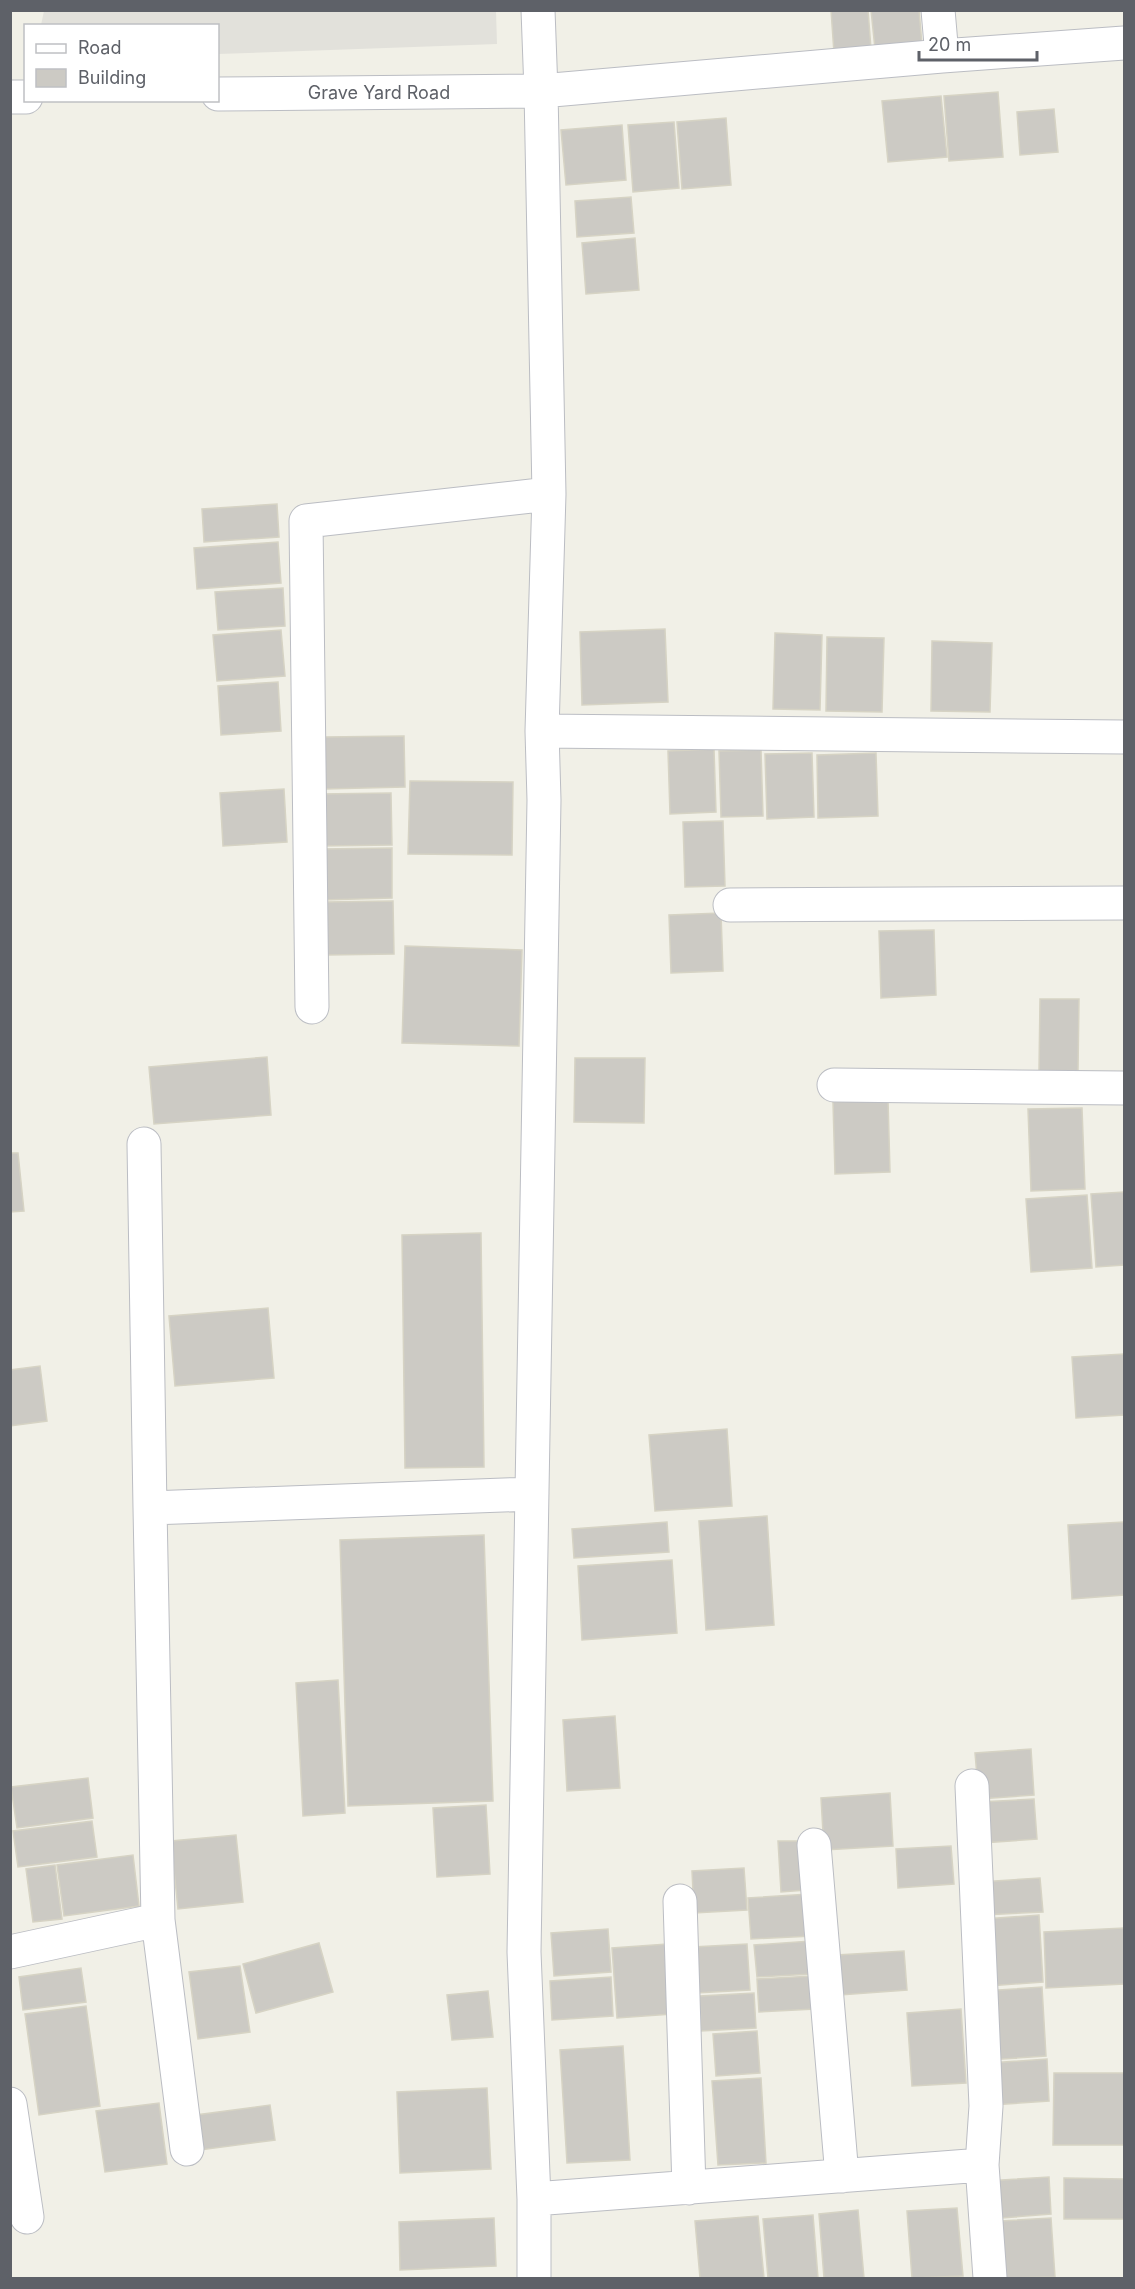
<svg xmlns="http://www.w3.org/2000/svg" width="1135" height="2289" viewBox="0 0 1135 2289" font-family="Inter,sans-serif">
<rect width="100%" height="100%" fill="#f1f0e7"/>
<path fill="#e2e1db" d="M44,11H496L497,44L218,54V26L41,25Z"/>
<path fill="#cccac4" stroke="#d6d3c4" stroke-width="1.5" d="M831,10H868L871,49L834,53Z
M871,10H919L922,45L875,49Z
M998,92L1003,157L949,161L944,96Z
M941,96L947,157L888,162L882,101Z
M1054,109L1058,152L1020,155L1017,112Z
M726,118L731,185L682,189L677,122Z
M674,122L679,188L633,192L628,125Z
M622,125L626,180L566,185L561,130Z
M631,197L634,233L577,237L575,201Z
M635,238L639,290L586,294L582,243Z
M277,504L279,537L204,542L202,509Z
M278,542L281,583L197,589L194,548Z
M283,588L285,626L218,630L215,592Z
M665,629L668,702L582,705L580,632Z
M281,630L285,676L217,681L213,635Z
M775,633L822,635L820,710L773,709Z
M827,637L884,638L882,712L826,711Z
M932,641L992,643L990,712L931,711Z
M278,682L281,731L221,735L218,686Z
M404,736L405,787L325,789V737Z
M714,749L716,812L670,814L668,751Z
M761,750L763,816L721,817L719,751Z
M812,753L814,817L767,819L765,754Z
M876,753L878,816L818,818L817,755Z
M410,781L513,782L512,855L408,854Z
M284,789L287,842L223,846L220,793Z
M391,793L392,845L321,846L320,794Z
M723,821L725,886L685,887L683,822Z
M392,848V898L322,900V849Z
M393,901L394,954L327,955L326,902Z
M721,913L723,971L671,973L669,915Z
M934,930L936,995L881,998L879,931Z
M405,946L522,950L519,1046L402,1043Z
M1040,999H1079L1078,1071H1039Z
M267,1057L271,1115L154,1124L149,1067Z
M575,1058H645L644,1123L574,1122Z
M888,1100L890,1172L835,1174L833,1102Z
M1082,1108L1085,1189L1031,1191L1028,1109Z
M10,1153H18L24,1211L10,1212Z
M1124,1192V1265L1096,1267L1091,1194Z
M1087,1195L1092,1268L1031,1272L1026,1199Z
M481,1233L484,1467L405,1468L402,1235Z
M268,1308L274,1378L175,1386L169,1316Z
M1124,1354V1415L1076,1418L1072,1357Z
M40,1366L47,1421L10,1426V1370Z
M727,1429L732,1506L655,1511L649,1435Z
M767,1516L774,1625L706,1630L699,1521Z
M667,1522L669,1552L574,1558L572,1529Z
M1124,1522V1595L1072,1599L1068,1525Z
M484,1535L493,1801L348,1806L340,1540Z
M672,1560L677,1633L582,1640L578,1566Z
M338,1680L345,1813L303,1816L296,1683Z
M615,1716L620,1788L567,1791L563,1720Z
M1031,1749L1034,1795L979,1799L975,1753Z
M88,1778L93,1818L17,1828L11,1787Z
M890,1793L893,1846L824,1850L821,1798Z
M1034,1799L1037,1839L983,1843L980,1802Z
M486,1805L490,1874L437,1877L433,1808Z
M92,1821L97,1857L18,1867L13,1831Z
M236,1835L243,1902L178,1909L171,1841Z
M778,1841H803L806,1890L781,1892Z
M951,1846L954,1884L898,1888L896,1849Z
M133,1855L139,1906L64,1916L57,1865Z
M55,1865L62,1919L33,1922L26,1869Z
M744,1868L747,1910L694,1913L692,1871Z
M1040,1878L1043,1912L983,1915L980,1882Z
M809,1894L812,1936L751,1939L748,1898Z
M1039,1915L1043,1982L989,1986L984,1919Z
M1124,1928V1984L1046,1988L1044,1932Z
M608,1929L611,1972L554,1976L551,1933Z
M811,1941L812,1974L757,1977L754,1945Z
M319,1943L333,1992L256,2013L243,1964Z
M667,1944L672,2014L617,2018L612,1948Z
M747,1944L750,1990L696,1993L693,1947Z
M904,1951L907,1990L840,1995L837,1955Z
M240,1966L250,2032L198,2039L189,1972Z
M81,1968L86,2002L23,2010L19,1977Z
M813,1976L815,2009L759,2012L757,1979Z
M611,1977L613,2016L552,2020L550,1981Z
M1042,1987L1046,2056L987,2060L983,1991Z
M488,1991L493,2037L452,2040L447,1995Z
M754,1993L756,2028L701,2031L700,1996Z
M86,2006L100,2106L39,2115L25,2014Z
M961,2009L966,2083L912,2086L907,2013Z
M757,2031L760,2073L716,2076L713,2034Z
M623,2046L630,2160L567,2163L560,2050Z
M1047,2059L1049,2101L992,2105L989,2063Z
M1054,2073H1124V2145H1053Z
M761,2078L766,2163L718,2165L712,2081Z
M487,2088L491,2169L400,2173L397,2092Z
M159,2103L167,2164L105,2172L96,2111Z
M270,2105L275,2140L200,2150L196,2115Z
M1049,2177L1051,2214L989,2219L986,2181Z
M1064,2178L1124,2179V2219H1064Z
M957,2208L963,2276L912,2278L907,2211Z
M858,2210L864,2278H824L819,2214Z
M813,2215L818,2278H768L763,2219Z
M758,2216L764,2278H700L695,2221Z
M494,2218L496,2266L400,2270L399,2222Z
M1051,2218L1055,2277L1005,2278L1001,2221Z"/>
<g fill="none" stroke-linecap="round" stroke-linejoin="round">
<defs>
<path id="minor" d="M938,10L942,56
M218,94L541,91L942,56L1124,43
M10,97H26
M542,731L1124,737
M730,905L1124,903
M312,1007L306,521L549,494
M834,1085L1124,1088
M144,1144L150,1508
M972,1786L986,2106L982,2165L990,2278
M814,1845L842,2176
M680,1901L689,2188
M10,1952L158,1920
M10,2104L27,2217
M187,2149L158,1920L150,1508L532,1494
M534,2199L982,2165
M534,2278V2199L524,1952L544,800L542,731L549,494L541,91L538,10"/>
</defs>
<use href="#minor" stroke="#bbbdc3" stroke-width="35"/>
<use href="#minor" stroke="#fff" stroke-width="33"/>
</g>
<g text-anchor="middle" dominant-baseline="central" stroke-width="4.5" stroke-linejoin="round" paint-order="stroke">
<g font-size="18" fill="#5e6168" stroke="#fff">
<text x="379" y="92">Grave Yard Road</text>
</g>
</g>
<rect width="1135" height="2289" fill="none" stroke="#5e6168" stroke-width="24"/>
<rect x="24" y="24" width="195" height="78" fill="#ffffff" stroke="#bfc0c3" stroke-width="1.5"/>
<rect x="36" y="44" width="30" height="9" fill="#ffffff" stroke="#bfc0c3" stroke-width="1.5"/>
<text x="78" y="54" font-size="18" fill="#5e6168">Road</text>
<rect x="36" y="69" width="30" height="18" fill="#cccac4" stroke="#bfc0c3" stroke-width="1.5"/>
<text x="78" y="84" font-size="18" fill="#5e6168">Building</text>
<path d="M919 51v9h118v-9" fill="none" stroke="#5e6168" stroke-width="3"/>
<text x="928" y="51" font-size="18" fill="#5e6168" stroke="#ffffff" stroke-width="4.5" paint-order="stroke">20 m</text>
</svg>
